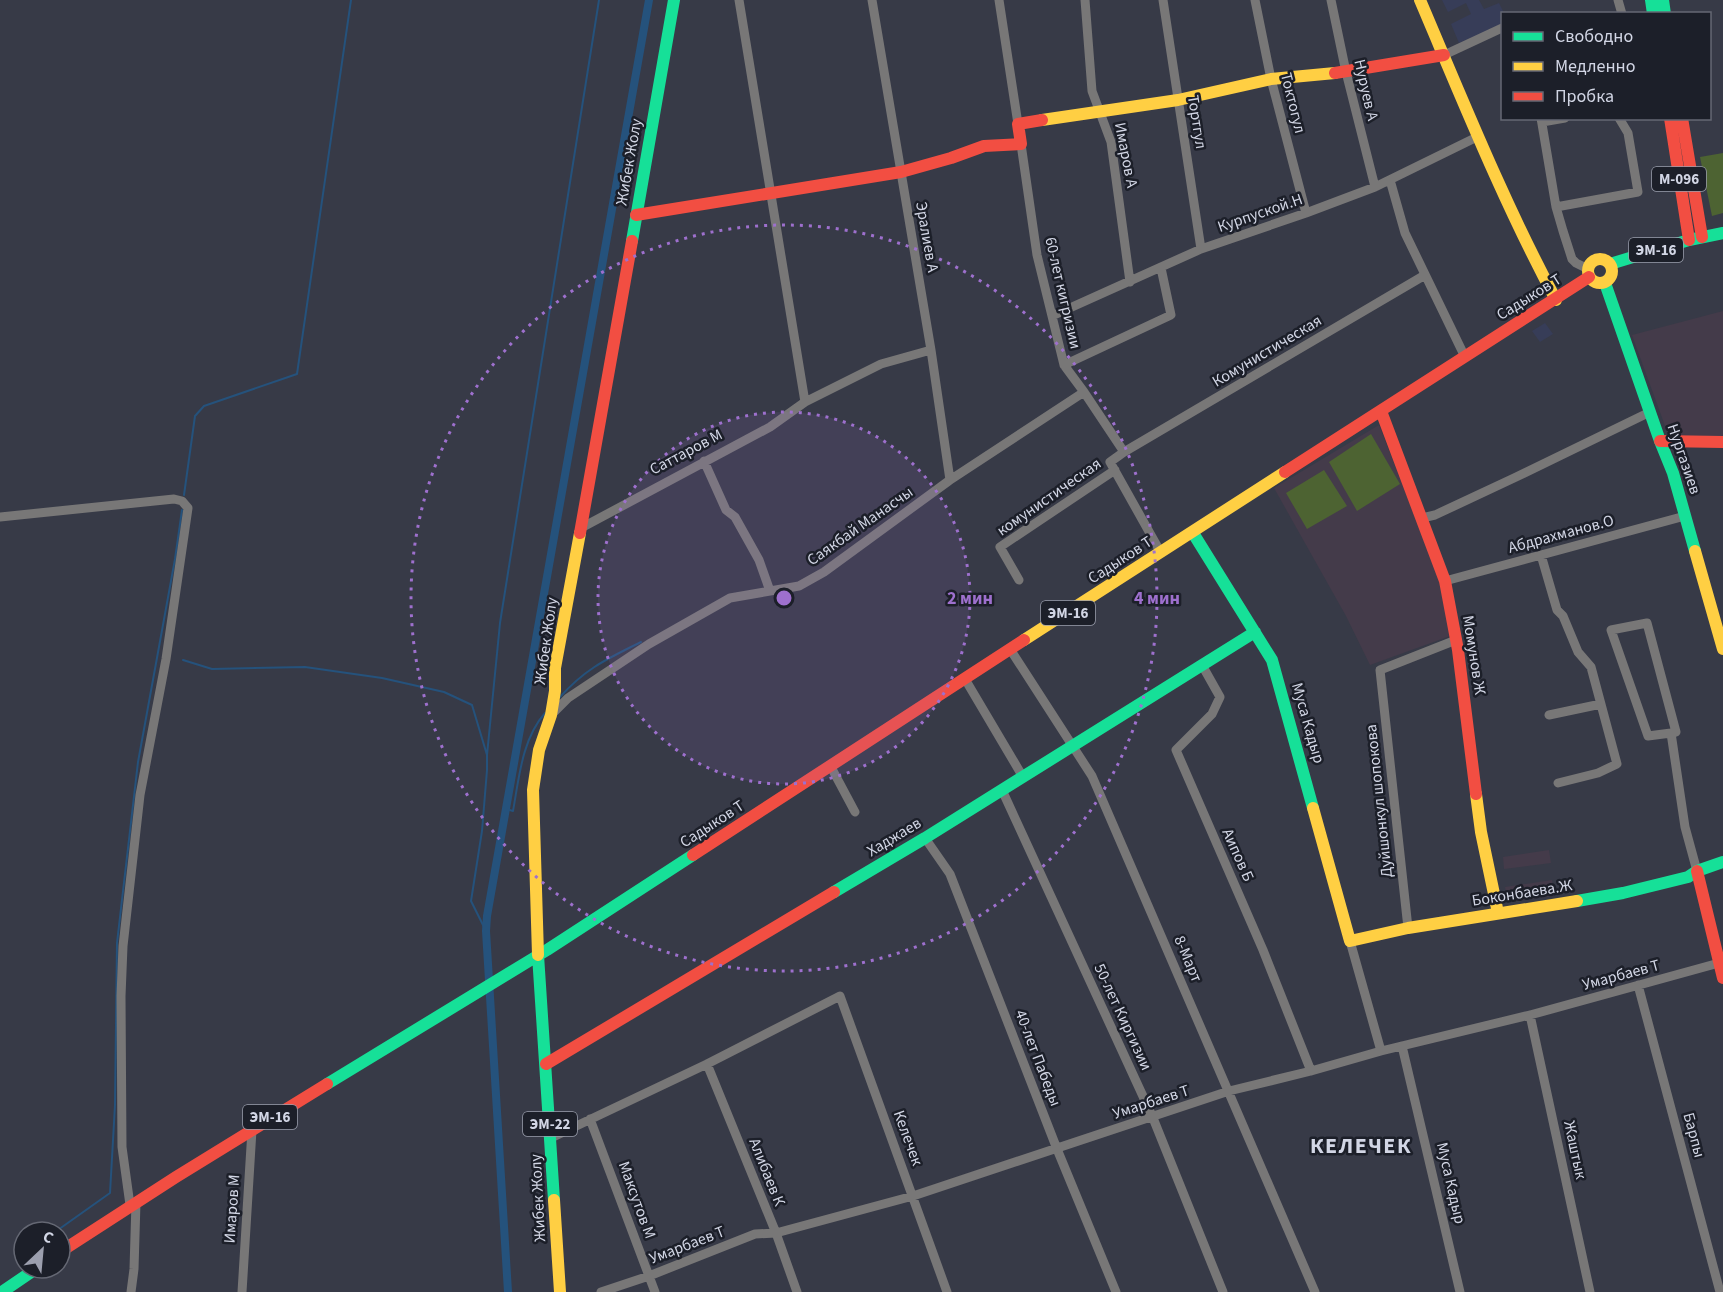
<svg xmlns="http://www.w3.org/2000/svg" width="1723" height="1292" viewBox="0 0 1723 1292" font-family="'Source Sans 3',sans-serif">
<rect width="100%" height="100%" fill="#373a47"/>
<path fill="#373d58" d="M1442,0H1479L1484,9L1499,3L1504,13L1502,14V25L1459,43L1451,24L1471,14L1466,3L1448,12Z
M1545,323L1553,334L1540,342L1532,331Z"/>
<path fill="#443b4a" d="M1723,311V440L1668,434L1632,335Z
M1379,425L1440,580L1450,636L1370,665L1346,616L1274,488Z
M1549,850L1551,863L1504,869L1503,857Z
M1552,880L1554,896L1508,902L1505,887Z"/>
<path fill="#4d6332" d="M1723,153V213L1712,216L1700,157Z
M1371,434L1400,484L1357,511L1329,462Z
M1324,470L1347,506L1307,529L1286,493Z"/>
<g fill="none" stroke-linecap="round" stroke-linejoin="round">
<path stroke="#25527c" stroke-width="2" d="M184,495L195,416L204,406L297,374L351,0
M183,660L212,669L305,667L382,678L444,692L472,705L487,755V770L482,831L471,901L486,931
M560,697C586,668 607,659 641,642
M487,755L500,623L599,0
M506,809L513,811C519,778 522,739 545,713
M55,1232L110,1193L115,1105L117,943L138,762L175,559L182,510"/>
<path stroke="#25527c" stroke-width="8" d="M508,1292L486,931L487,916L649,0"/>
<path stroke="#787777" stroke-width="9" d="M739,0L805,402
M872,0L931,350L950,480
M999,0L1018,124
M1085,0L1092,91L1111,142L1130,282
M1163,0L1201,249
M1255,0L1271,79L1306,213
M1331,0L1346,72L1375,187
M1618,0L1622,14
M1444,55L1502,28
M1541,118L1556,207L1563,231L1572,259L1576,263L1588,269
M1542,122L1565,118
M1021,144L1037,255L1064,365L1084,392L1124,452L1110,462L1161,553
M1390,180L1405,233L1465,357
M1556,207L1638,192L1628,133L1619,118
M1052,316L1201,249L1306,213L1375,187L1477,137
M1064,365L1171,315L1161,268
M1124,452L1425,275
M704,461L726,510L735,517L759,560L770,591
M0,517L174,499L182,501L188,508L166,659L140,795L123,946L121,996L122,1147L130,1205
M1422,518L1435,515L1514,478L1650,412
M581,528L770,427L805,402L881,364L931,350
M1541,555L1557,610L1563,616L1578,652L1591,667L1617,764L1598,773L1558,783
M1019,580L1000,547L1115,470
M1445,581L1685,516
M1010,649L1092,776L1315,1292
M1202,665L1220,697L1212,714L1176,750L1263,950L1311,1071
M965,679L1023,777
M551,715L568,698L649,644L730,598L799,586L824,572L950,480L1084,392
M1549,715L1601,704
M1671,733L1676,732L1647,623L1611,630L1648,736L1671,733L1685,827L1697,871
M831,767L855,812
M1002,790L1153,1118L1223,1292
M925,838L950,874L1057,1149L1116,1292
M1408,928L1380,670L1456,640
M1350,941L1381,1051
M1638,985L1720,1292
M1530,1015L1590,1292
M1402,1046L1460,1292
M707,1064L776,1233L797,1292
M590,1119L655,1292
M551,1138L707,1064L840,996L947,1292
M131,1292L134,1269L136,1202
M242,1292L252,1130
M601,1292L649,1276L755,1234L776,1233L913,1196L1229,1091L1311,1071L1381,1051L1530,1015L1719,963"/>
<path stroke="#16e098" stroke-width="12" d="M1651,0L1653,14
M1663,0L1665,14
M632,241L674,0
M1610,264L1689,240L1723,233
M1605,283L1660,441L1673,473L1695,551
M1193,533L1272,660L1313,808
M834,892L925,838L1255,632
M1577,901L1623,893L1688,877L1697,871L1723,862
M538,955L554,1200
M327,1084L547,950L693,855
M2,1292L37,1268"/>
<path stroke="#ffcf43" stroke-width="12" d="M1420,0C1463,101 1504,203 1556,300
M1042,120L1178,100L1271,79L1335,73
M1588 271a12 12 0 1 1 24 0a12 12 0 1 1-24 0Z
M1695,551L1723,649
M1024,640L1285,472
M1476,794L1481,832L1498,913
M1313,808L1350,941L1408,928L1577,901
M538,955L533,790L539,750L551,715L555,691V668L580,533
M554,1200L560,1292"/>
<path stroke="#f24e42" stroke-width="12" d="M1335,73L1444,55
M1670,118L1689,240
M1682,118L1702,237
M636,215L901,172L951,158L984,146L1021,144L1018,124L1042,120
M1381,411L1445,581L1458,650L1476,794
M1660,441L1723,442
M1285,472L1589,277
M580,533L632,241
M693,855L1024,640
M1697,871L1723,978
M546,1064L834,892
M60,1252L176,1177L327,1084"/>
</g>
<circle cx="784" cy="598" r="186" fill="#9e70ce" fill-opacity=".12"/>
<g fill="none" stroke="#9e70ce" stroke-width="3" stroke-dasharray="3 6">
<circle cx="784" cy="598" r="186"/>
<circle cx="784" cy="598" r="373"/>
</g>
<g text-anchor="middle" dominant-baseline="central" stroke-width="5" stroke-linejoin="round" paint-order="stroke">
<g fill="#1c1f29" stroke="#9b9fad" stroke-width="1.5">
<rect x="1652" y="167" width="54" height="24" rx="4.5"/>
<rect x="1629" y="238" width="54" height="24" rx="4.5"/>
<rect x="1041" y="601" width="54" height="24" rx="4.5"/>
<rect x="243" y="1105" width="54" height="24" rx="4.5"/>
<rect x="523" y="1112" width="54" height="24" rx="4.5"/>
</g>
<g font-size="15" font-weight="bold" fill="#d2d6e5">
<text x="1679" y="179">М-096</text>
<text x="1656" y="250">ЭМ-16</text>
<text x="1068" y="613">ЭМ-16</text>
<text x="270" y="1117">ЭМ-16</text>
<text x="550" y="1124">ЭМ-22</text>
</g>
<g font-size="16" fill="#d2d6e5" stroke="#1c1f29">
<text transform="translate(1366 90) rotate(77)">Нуруев А</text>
<text transform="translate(1293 103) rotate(76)">Токтогул</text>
<text transform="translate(1197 122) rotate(81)">Тортгул</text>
<text transform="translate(1126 155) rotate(79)">Имаров А</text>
<text transform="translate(629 162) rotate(-80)">Жибек Жолу</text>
<text transform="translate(1260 213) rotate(-19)">Курпуской.Н</text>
<text transform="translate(927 237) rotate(80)">Эралиев А</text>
<text transform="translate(1063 293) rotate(77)">60-лет кигризии</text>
<text transform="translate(1529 297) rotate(-32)">Садыков Т</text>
<text transform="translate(1267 351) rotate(-31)">Комунистическая</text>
<text transform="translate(686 452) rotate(-28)">Саттаров М</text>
<text transform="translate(1684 459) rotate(71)">Нургазиев</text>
<text transform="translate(1049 497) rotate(-35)">комунистическая</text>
<text transform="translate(860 526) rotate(-35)">Саякбай Манасчы</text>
<text transform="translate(1561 534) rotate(-15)">Абдрахманов.О</text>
<text transform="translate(1120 560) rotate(-33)">Садыков Т</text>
<text transform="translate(546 641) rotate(-82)">Жибек Жолу</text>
<text transform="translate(1474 655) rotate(81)">Момунов Ж</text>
<text transform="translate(1308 723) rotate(74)">Муса Кадыр</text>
<text transform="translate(1379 801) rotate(-96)">Дуйшонкул шопокова</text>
<text transform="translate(712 824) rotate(-33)">Садыков Т</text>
<text transform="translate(894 837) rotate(-31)">Хаджаев</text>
<text transform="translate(1238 855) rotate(66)">Аипов Б</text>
<text transform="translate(1522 893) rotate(-9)">Боконбаева.Ж</text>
<text transform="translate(1188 959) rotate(67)">8-Март</text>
<text transform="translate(1621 975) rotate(-15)">Умарбаев Т</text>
<text transform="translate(1123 1017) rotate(65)">50-лет Киргизии</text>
<text transform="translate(1038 1058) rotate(69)">40-лет Пабеды</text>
<text transform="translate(1151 1102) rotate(-18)">Умарбаев Т</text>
<text transform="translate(1694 1135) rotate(75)">Барпы</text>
<text transform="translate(908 1138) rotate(70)">Келечек</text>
<text transform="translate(1575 1150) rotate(78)">Жаштык</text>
<text transform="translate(767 1172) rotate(68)">Алибаев К</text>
<text transform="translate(1451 1183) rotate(77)">Муса Кадыр</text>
<text transform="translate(538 1198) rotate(-93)">Жибек Жолу</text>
<text transform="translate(637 1200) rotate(70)">Максутов М</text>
<text transform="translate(232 1209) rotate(-86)">Имаров М</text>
<text transform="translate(687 1245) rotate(-21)">Умарбаев Т</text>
</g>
<g font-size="22" font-weight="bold" letter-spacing="1.5" fill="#d2d6e5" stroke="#1c1f29">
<text x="1361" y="1146">КЕЛЕЧЕК</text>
</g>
</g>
<circle cx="784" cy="598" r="9" fill="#9e70ce" stroke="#1c1f29" stroke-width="3"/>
<g font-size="18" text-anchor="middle" font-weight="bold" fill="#9e70ce" stroke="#1c1f29" stroke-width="5" stroke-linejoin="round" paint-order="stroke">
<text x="970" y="604">2 мин</text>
<text x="1157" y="604">4 мин</text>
</g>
<rect x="1501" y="12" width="210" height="108" fill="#1c1f29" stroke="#656874" stroke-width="1.5"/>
<rect x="1513" y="32" width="30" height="9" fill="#16e098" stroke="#656874" stroke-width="1.5"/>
<text x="1555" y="42" font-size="18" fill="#d2d6e5">Свободно</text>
<rect x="1513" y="62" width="30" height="9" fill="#ffcf43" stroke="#656874" stroke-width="1.5"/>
<text x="1555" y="72" font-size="18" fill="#d2d6e5">Медленно</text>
<rect x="1513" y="92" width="30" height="9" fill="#f24e42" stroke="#656874" stroke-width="1.5"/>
<text x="1555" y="102" font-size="18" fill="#d2d6e5">Пробка</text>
<g transform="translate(42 1250) rotate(26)"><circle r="28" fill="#1c1f29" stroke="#656874" stroke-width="1.5"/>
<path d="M0-4.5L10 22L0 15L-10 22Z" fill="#9c9fae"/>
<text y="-9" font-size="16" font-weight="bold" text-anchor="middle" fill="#d2d6e5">С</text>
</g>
</svg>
